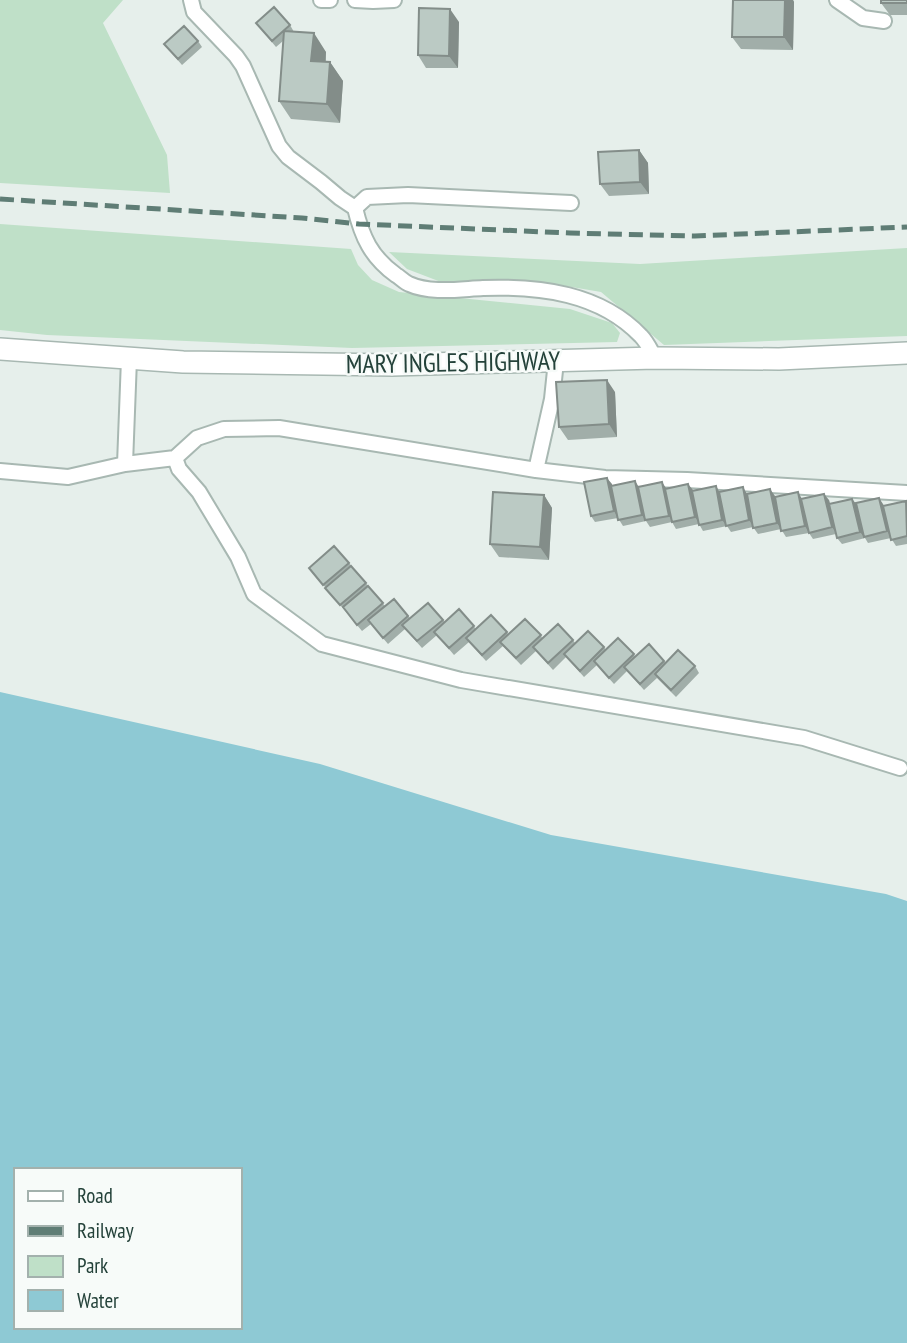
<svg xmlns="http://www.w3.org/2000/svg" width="907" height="1343" viewBox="0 0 907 1343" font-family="'PT Sans Narrow',sans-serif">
<rect width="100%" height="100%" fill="#e6efeb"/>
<path fill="#bfe0c8" d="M0,0H123L103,23L167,155L170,193L0,183Z
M0,224L351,249L358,265L372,280L399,292L570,309L612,323L620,333L617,342L352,348L47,335L0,330Z
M907,248V336L664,345L601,292L536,281L441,282L407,269L389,252L640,264Z"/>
<path fill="#8ec9d4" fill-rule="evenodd" d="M0,692L320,764L551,835L886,894L907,901V1343H0ZM16,1170H240V1327H16Z"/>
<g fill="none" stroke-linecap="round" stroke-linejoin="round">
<defs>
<path id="service" d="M191,0L194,12L236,56L243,66L279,146L288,157L321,182L340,198L355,208L367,197L408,195L571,203
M321,0H330
M355,0L373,1L394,0
M837,0L863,18L884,21
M355,208C362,237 371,257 396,275C400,277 404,282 409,284C431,294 460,289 483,288C540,286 600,293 641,336C647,342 651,351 655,358
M125,464L175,458
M536,470L552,399L556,361
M0,471L68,477L125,464L129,359
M900,768L804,738L461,680L322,644L254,594L238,557L199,492L179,469L175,458L197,438L224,429L279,428L536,470L605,478L687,480L907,493"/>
<path id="tertiary" d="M0,349L183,362L392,365L655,358L779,359L907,353"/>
</defs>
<use href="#service" stroke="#a8b8b2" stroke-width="18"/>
<use href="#tertiary" stroke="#a8b8b2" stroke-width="24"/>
<use href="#service" stroke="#fff" stroke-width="14"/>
<use href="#tertiary" stroke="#fff" stroke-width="21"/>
<path stroke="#5f7d75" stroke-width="5" stroke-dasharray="14 7" stroke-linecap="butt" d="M0,199L302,218L359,224L570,233L695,236L907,227"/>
</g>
<path fill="#a1aea9" d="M733,0H793L794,2L793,50L741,49L732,37Z
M907,0V15H890L881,3Z
M459,22L458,68H426L418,55Z
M256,23L290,25L294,32L326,52V62H330L343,81L340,123L291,119L279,101L283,41L276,47Z
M198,41L202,47L182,65L164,44Z
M639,150L648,163L649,194L609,196L600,184Z
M615,392L617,437L568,440L559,427Z
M607,478L612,486L635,481L639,487L693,491L716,486L719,492L775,496V497L829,500L830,504L852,499L856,504H883L884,506L907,502V544L896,546L891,538L868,543L865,538L842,544L837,538L836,534L813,539L809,533L786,537L781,529L758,534L753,527L731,532L727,526L703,531L699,524L676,529L672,522L650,527L646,521L623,526L618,518L595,522L591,516Z
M544,495L552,508L549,560L499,557L490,544Z
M349,563L385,606L394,599L410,618L428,603L445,622L459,609L476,629L507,632L508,634L541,635L542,638L573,640L575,643L604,647L606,650L618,638L635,656L664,661L666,663L695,666L699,673L676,697L657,678L644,690L627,671L614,684L597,665L584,677L566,657L553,670L536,651L521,665L503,646L486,661L469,642L454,655L437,635L422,648L405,629L388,644L371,624L362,631L309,568Z"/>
<path fill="#838d89" d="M785,0H793L794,2L793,50L784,37Z
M450,9L459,22L458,68L449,56Z
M314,33L326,52L324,79L311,61Z
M330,62L343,81L340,123L327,104Z
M639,150L648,163L649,194L640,182Z
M607,380L615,392L617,437L609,424Z
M607,478L612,484L618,518L614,511Z
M635,481L639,488L646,521L642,515Z
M662,482L666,488L673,522L669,516Z
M688,484L693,490L700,524L695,517Z
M716,486L720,493L727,526L722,520Z
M743,487L747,494L754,527L749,520Z
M770,489L775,496L781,529L777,523Z
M798,492L802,499L809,533L805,526Z
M824,494L829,500L837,534L832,527Z
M544,495L552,508L549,560L540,547Z
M879,498L883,504L891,537L887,531Z
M852,499L857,505L865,538L860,532Z"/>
<path fill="#bbcac4" stroke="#838d89" stroke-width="2" d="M733,0H785L784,37H732Z
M881,0H907V3H881Z
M274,7L290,25L272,41L256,23Z
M419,8L450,9L449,56L418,55Z
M184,26L198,41L178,59L164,44Z
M284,31L314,33L311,61L330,62L327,104L279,101Z
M639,150L640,182L600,184L598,152Z
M607,380L609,424L559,427L556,382Z
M607,478L614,511L591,516L584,482Z
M635,481L642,515L618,520L611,486Z
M662,482L669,516L645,520L638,487Z
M688,484L695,517L672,522L665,489Z
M716,486L722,520L699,525L692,491Z
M743,487L749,520L726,526L719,492Z
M770,489L777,523L753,528L747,494Z
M493,492L544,495L540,547L490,544Z
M798,492L805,526L781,531L775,497Z
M824,494L832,527L809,533L801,499Z
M879,498L887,531L864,537L856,503Z
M852,499L860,532L837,538L829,504Z
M906,501L907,536L891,540L883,506Z
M334,546L349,563L323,585L309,568Z
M351,566L366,583L340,605L325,588Z
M368,586L383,603L357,625L343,607Z
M394,599L408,616L383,638L368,620Z
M428,603L443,620L417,641L402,625Z
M459,609L474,626L449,648L434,632Z
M491,615L507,632L482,655L466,638Z
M525,619L541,635L516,658L500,642Z
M558,624L573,640L548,663L533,647Z
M588,631L604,647L580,671L564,654Z
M618,638L634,654L609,678L594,661Z
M649,644L664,661L640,684L624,667Z
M678,650L695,666L671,690L655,674Z"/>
<g text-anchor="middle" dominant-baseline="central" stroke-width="5" stroke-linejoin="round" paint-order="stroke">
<g font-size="26" fill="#24423a" stroke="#f7fbf9">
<text transform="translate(453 362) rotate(-1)">MARY INGLES HIGHWAY</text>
</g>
</g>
<rect x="14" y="1168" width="228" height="161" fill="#f7fbf9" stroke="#a3b1ad" stroke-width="2"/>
<rect x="28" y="1191" width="35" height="10" fill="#ffffff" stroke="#a3b1ad" stroke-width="2"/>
<text x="77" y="1203" font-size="21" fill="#24423a">Road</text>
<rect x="28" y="1226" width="35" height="10" fill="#5f7d75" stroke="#a3b1ad" stroke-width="2"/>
<text x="77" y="1238" font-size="21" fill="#24423a">Railway</text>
<rect x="28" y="1256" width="35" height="21" fill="#bfe0c8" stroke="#a3b1ad" stroke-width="2"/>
<text x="77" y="1273" font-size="21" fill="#24423a">Park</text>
<rect x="28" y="1290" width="35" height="21" fill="#8ec9d4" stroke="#a3b1ad" stroke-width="2"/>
<text x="77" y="1308" font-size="21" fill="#24423a">Water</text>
</svg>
